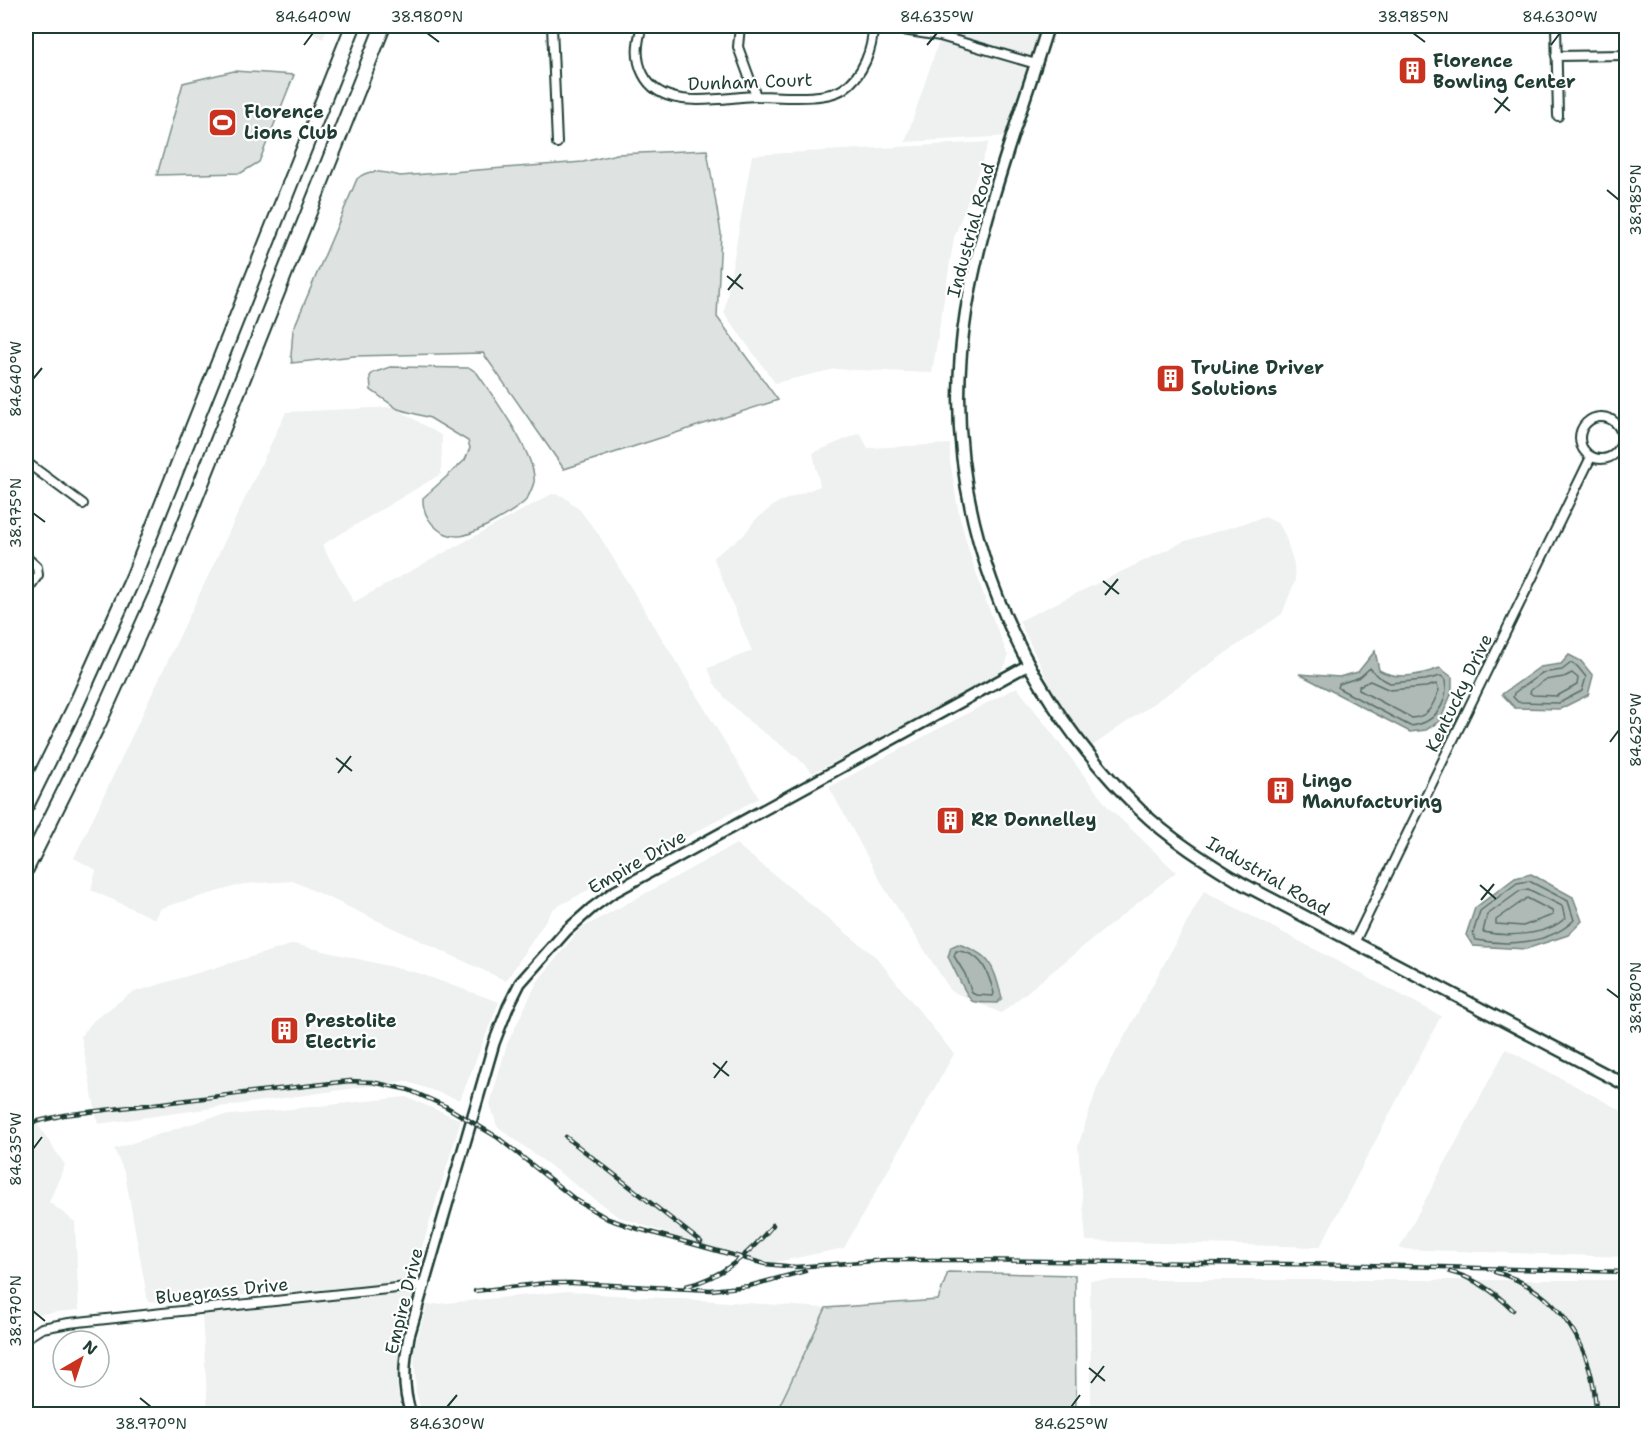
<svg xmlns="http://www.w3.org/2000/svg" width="1652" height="1440" viewBox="0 0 1652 1440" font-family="'Shantell Sans',sans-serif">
<rect width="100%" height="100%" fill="#fff"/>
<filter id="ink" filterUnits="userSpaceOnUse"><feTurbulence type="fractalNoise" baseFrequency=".0167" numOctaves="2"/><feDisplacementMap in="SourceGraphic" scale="12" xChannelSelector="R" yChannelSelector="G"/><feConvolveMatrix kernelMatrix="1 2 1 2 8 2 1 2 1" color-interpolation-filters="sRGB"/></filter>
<g filter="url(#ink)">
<path fill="#eef1f0" d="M298,26H328L323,39Z
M944,26H1048L1013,136L905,142Z
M989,142L954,238L932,373L835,369L775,383L724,313L752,155Z
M394,407L442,436L441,474L322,545L354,602L552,494L563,496L579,509L599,535L759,798L553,909L506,981L293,881L244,884L161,908L155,919L91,890L96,870L74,858L286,412Z
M860,433L868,448L950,444V461L959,515L969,551L985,599L1008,656L1006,664L997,675L813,773L798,758L750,722L724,697L714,683L708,668L752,651L713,557L743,536L755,520L777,503L820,486L813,453Z
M1265,517L1279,524L1285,535L1294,564L1295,581L1282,614L1091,747L1057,699L1019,621L1185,541Z
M1017,687L1108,807L1176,872L1001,1013L951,991L885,889L829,787Z
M736,844L876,957L954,1054L844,1248L767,1264L689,1241L617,1216L497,1126L490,1104L507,1044L537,982L580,929Z
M1204,891L1441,1016L1320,1247L1086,1241L1078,1146L1098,1085Z
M294,944L418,973L499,1002L460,1100L405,1081L98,1124L81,1036L94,1020L131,993Z
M1506,1049L1626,1113V1257L1399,1249Z
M406,1097L461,1120L411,1283L148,1302L125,1174L114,1149L212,1117Z
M26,1107L65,1165L49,1202L75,1222L79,1310L27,1315L26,1317Z
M1090,1280H1626V1414H1091Z
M415,1290L401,1342L397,1389L402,1414H208L202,1314Z
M568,1291L599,1294L826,1308L776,1413L773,1414H422L416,1392L414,1349L427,1305Z"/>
<path fill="#dee3e2" stroke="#7e908b" stroke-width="1.5" d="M234,71L294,75L259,162L241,173L157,175L183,83Z
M707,150L721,233L717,317L778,400L564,469L483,353L354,356L292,363L291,356L293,330L357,179C370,167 385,173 400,176L583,162L617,154Z
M390,367L470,368L477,373C492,395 537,456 534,482C533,486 529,495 527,499C519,509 472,536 459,536C438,537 422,517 423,498L465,460L470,448L468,441L430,418L398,409L371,390L370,376L373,373Z
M948,1272L1075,1275L1076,1414H773L776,1413L826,1308L938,1300Z"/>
<path fill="#afbab7" stroke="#758883" stroke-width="1.5" d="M1375,651L1379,670C1397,681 1421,675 1440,668L1452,677V692L1440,721L1426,730L1410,732L1299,674L1339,677L1358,672Z
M1569,655L1581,661L1593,676L1588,695L1560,709L1515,708L1502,694L1540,667L1561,664Z
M1531,874L1573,897L1582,921L1568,935L1526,949L1473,946L1466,935L1475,908L1515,878Z
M958,944C992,955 993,966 1002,998L997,1003C990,1002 978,1004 972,1001C967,998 952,964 948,957L951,947Z"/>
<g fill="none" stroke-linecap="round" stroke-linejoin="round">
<path stroke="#596f68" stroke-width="1.5" d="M1571,663L1577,666L1586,677L1582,691L1559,703L1518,702L1513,697L1514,693L1542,673L1562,670Z
M1370,668L1377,676L1390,683L1425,680L1441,676L1446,680C1448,704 1435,724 1410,726L1338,688L1339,684L1360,677Z
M1572,673L1578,678L1577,685L1557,696L1533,695L1530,693L1531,690L1545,680L1564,677Z
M1370,681L1390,690L1426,687L1436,684L1439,690C1433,704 1430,717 1412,718L1359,690V686Z
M1529,881L1568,901L1574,920C1550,944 1508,946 1476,940L1473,933L1480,911L1517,883Z
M1528,889L1562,906L1565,918C1548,936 1505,937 1483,932L1487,915L1520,891Z
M1527,898L1552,911L1553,915L1523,926L1496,924V920Z
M956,951C982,952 988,972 994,993L993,996L976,995L972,993L965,974L954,956Z"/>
<defs>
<path id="minor" d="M552,26L557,143
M642,26C637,43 635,58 643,74C662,113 722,97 757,96C779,96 825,101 843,89C863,76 873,49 873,26
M740,26L738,47L756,96
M879,26L940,36L1036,64
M1556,26L1558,116
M1556,56L1626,55
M1580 438a21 21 0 1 1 42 0a21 21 0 1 1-42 0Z
M26,462L83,504
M26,557L37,567L38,575L26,592
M1354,943L1591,457
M26,1338L42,1328L69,1323L425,1285"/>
<path id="tertiary" d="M411,1414C402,1388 404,1363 409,1336L494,1043L508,1007L520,983L566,931L592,908L612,893L1028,665"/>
<path id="secondary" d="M1048,26C1019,120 982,214 966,312C936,498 1007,680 1140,810C1170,839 1207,862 1243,884L1626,1085"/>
<path id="motorway" d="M26,806L74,709L133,578L353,26
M26,869L99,722L159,589L383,26"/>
</defs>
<use href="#minor" stroke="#1f3d34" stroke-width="12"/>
<use href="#tertiary" stroke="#1f3d34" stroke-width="14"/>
<use href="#secondary" stroke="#1f3d34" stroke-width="15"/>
<use href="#motorway" stroke="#1f3d34" stroke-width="18"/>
<use href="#minor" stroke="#fff" stroke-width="8"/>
<use href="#tertiary" stroke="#fff" stroke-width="9"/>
<use href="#secondary" stroke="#fff" stroke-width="10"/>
<use href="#motorway" stroke="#fff" stroke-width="14"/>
<defs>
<path id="rail" d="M26,1124L64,1115L261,1091L350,1081L372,1082L409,1090L445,1106L497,1137L576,1200L608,1219L635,1228L765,1264L796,1267L887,1260H962L1366,1265L1626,1272
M566,1137L701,1242
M1450,1272C1475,1278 1495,1292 1513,1310
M1495,1272C1560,1290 1595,1349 1596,1414
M686,1286C722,1278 750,1253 773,1225
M475,1291L546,1283H572L711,1290L749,1286L805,1271"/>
</defs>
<use href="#rail" stroke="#1f3d34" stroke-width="4.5"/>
<use href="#rail" stroke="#fff" stroke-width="2" stroke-dasharray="7" stroke-linecap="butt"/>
</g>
</g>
<path fill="none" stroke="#1f3d34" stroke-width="2" d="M427,33L439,42M1413,33L1425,42M304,45L313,33M927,45L937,33M1551,45L1560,33M1494,98L1510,111M1495,113L1508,97M1607,190L1619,200M727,276L743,289M728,290L741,274M33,379L42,368M33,513L45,522M1103,581L1119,594M1105,595L1118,579M1610,742L1619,730M336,758L352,771M338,773L351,756M1480,885L1496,899M1481,900L1494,884M1607,989L1619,998M713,1063L729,1076M714,1078L727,1061M33,1149L42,1137M33,1311L45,1321M1089,1368L1105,1381M1091,1383L1104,1366M140,1398L151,1407M447,1407L457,1395M1071,1407L1080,1395"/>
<defs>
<symbol id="building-square" viewBox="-11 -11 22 22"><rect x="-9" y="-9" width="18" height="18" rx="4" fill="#c8321e" stroke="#fff"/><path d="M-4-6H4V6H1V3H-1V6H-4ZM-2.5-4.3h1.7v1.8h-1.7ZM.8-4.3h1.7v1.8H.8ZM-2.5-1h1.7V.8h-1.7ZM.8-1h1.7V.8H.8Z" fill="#fff"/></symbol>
<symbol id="stadium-square" viewBox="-11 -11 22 22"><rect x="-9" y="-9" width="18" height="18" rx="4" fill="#c8321e" stroke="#fff"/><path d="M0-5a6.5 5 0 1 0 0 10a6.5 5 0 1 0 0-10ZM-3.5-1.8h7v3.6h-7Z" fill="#fff"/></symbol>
</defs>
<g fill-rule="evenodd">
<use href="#building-square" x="1396" y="54" width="33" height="33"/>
<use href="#stadium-square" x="206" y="106" width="33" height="33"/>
<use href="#building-square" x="1154" y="362" width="33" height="33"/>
<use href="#building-square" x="1264" y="774" width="33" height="33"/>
<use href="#building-square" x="934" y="804" width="33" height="33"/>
<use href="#building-square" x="268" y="1014" width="33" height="33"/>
</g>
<g text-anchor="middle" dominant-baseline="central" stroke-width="4.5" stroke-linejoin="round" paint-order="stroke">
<g font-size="18" font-weight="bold" fill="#1f3d34" stroke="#fff" text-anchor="start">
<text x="1433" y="61">Florence<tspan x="1433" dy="21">Bowling Center</tspan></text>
<text x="244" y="112">Florence<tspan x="244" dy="21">Lions Club</tspan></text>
<text x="1191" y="368">TruLine Driver<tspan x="1191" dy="21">Solutions</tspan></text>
<text x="1302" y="781">Lingo<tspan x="1302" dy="21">Manufacturing</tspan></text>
<text x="971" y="820">RR Donnelley</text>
<text x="305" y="1021">Prestolite<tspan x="305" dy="21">Electric</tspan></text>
</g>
<g font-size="18" fill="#1f3d34" stroke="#fff">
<text transform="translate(750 82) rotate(-2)">Dunham Court</text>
<text transform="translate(971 230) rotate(-75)">Industrial Road</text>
<text transform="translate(1459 693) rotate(-64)">Kentucky Drive</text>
<text transform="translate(637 862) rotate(-30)">Empire Drive</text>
<text transform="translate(1268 876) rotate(30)">Industrial Road</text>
<text transform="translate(222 1291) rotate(-6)">Bluegrass Drive</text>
<text transform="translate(404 1301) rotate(-76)">Empire Drive</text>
</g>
</g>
<rect width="1652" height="1440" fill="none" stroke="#fff" stroke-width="66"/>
<g transform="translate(81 1359) rotate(39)"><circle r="28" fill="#ffffff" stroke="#a5b1ae" stroke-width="1.5"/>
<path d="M0-4.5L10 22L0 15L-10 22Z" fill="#c8321e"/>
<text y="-9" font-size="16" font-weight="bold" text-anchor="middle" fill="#1f3d34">N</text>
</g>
<rect x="33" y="33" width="1586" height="1374" fill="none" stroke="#1f3d34" stroke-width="2"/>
<g font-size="15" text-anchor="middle" fill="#1f3d34">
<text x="313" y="22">84.640°W</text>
<text x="427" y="22">38.980°N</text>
<text x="937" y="22">84.635°W</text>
<text x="1413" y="22">38.985°N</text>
<text x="1560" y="22">84.630°W</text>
<text transform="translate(1636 200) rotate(-90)" y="5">38.985°N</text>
<text transform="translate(16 379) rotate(-90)" y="5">84.640°W</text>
<text transform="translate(16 513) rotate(-90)" y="5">38.975°N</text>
<text transform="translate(1636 730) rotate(-90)" y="5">84.625°W</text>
<text transform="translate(1636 998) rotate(-90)" y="5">38.980°N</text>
<text transform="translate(16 1149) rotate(-90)" y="5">84.635°W</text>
<text transform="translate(16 1311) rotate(-90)" y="5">38.970°N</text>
<text x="151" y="1429">38.970°N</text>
<text x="447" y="1429">84.630°W</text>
<text x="1071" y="1429">84.625°W</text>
</g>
</svg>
